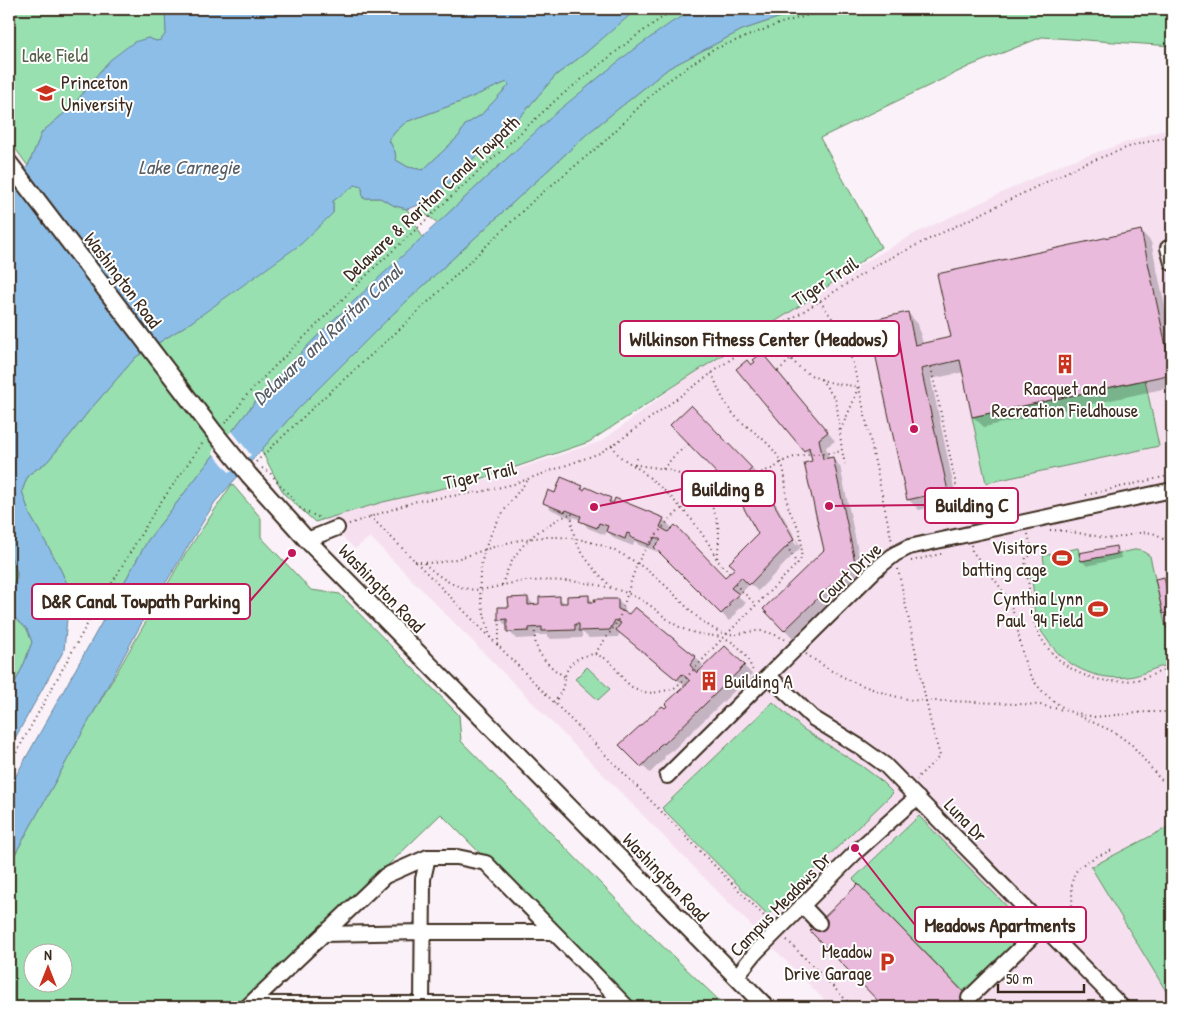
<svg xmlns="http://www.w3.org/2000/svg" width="1181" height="1016" viewBox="0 0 1181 1016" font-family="'Patrick Hand',sans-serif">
<rect width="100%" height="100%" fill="#fbf1f8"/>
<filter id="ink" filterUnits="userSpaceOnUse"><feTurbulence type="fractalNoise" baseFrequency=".02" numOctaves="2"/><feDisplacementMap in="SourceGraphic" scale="10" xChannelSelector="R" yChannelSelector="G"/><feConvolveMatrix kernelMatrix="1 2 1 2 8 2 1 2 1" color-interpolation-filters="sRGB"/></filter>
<g filter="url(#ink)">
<path fill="#f6e0f0" d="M1172,127V1007H831L370,537L355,549L321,516L361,504L475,483L602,441L760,323L912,235L1065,163Z"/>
<path fill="#98e0af" stroke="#6a8566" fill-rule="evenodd" d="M9,9H165L166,33L161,40L156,41L148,38L110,60L91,82L75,104L42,132L28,166L9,140Z
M632,9H697C661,28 629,53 597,79C542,125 490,174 438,223L421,211L425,203L438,194L477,155L507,132L556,75L583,55L629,15Z
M804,9H1172V46L1042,37L970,66L820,138L881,247L809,300L688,377L589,442L475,481L383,502L315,522L284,494L261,450L296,411L394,313L587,134L669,68L742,30Z
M507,82L510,84L481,115L465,125L459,136L423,170L408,167L396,160L395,152L389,140L395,132L406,122L460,102Z
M355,185L362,187L363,198H380L395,206L407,209L423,238L326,327L261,394L148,540L103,620L68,608V586L58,564L30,515L22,491L28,475L47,462L71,434L88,412L136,357L190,323L333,213V201Z
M1145,380L1159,446L986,483L972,417Z
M232,484L261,518V537L311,590L340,594L459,715L461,741L653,937L726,1007H633L441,814L241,1007H9V865L91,717L182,559ZM32,954H62V984H32Z
M1078,548L1081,561L1139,549L1150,556L1166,628L1172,627V665C1167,666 1162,666 1157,668C1147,671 1139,676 1128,677C1095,681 1064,666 1046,638C1042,633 1039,628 1037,622C1033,610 1034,599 1033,587C1032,582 1030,577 1029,572L1045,569L1043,556Z
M9,552C18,573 20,572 9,592Z
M9,613L27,629L32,642L24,664L9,695Z
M587,667L610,689L598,700L575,679Z
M773,702L803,729L863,767L879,779L893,793L768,915L662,808Z
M919,816L1029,929L965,993L853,879Z
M1172,825V1001L1091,867Z"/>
<path fill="#8cbee8" stroke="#6c8397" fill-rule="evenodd" d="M165,9H632L630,15L583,55L556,75L507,132L477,155L438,194L425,203L407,209L395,206L380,198H363L362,187L355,185L333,201V213L301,244L190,323L136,357L88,412L71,434L47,462L28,475L22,491L30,515L58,564L68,586V608L64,650L9,749V695L24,664L32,642L27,629L9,613V592L17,578V572L9,552V182L28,166L42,132L75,104L91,82L110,60L134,42L148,38L156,41L161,40L166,33ZM507,82L509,85L481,115L465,125L459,136L423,170L408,167L396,160L395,152L389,140L395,132L406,122L460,102Z
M697,9H804L742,30L669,68L587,134L394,313L296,411L215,502L145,617L91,717L9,865V788L148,540L261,394L326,327L559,110L630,52L672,22Z"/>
<path fill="#fbf1f8" d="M232,431L251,455L229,472L212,452L220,441Z"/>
<path fill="#0003" fill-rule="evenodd" d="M1141,231L1151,242L1172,338V387L984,427L973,417L964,372L931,379L957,502L919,510L908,499V313L918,324L923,344L953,338Z
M762,354L770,362L835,441L826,447L829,459L832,458L840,466L862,570L793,638L765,609L826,551L813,458L805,450L738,370L752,367Z
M691,407L759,476L758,478L766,487L801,547L758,591L750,584L738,596L746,603L735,612L737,613L729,621L659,550L658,552L639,545L635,541L633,546L615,539L607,531L605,535L588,528L581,520L573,517V519L552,510L544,502L556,494L582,487L585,490L610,499L615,503L663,519L671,527L668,534L725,579L736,569L760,534L737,492L671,425ZM762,486H765L798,544L796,545Z
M1115,547L1120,552L1121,558L1087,566L1082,561Z
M1164,579L1169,584L1172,600V617L1169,618L1164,613Z
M588,597L596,604L617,600L625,608V614L696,658L703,665L699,671L700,672L725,647L752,674L672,751L671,750L664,757L665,758L650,773L621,745L665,710L686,687L620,632L618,637L589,638L582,632V638L551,639L547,635H536V638L516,639L509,631L507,627L500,619L510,608L528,598L535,606L559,598L566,604Z
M858,886L977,1007H886L812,931Z"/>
<path fill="#eabadc" stroke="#3b2a1e" d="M1141,230L1172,374L972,417L960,360L921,369L948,491L907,500L868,321L908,312L915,345L951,337L937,274Z
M762,353L828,432L819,439L823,459L833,457L855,562L784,631L763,609L824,550L804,463L812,461L809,447L804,451L736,369L747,360L751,365L755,362L753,360Z
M691,405L752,468L744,477L748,483L759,477L794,539L749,585L741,577L731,588L739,594L728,604L730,605L721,614L654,547L661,540L655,537L650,545L630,537V534L627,533L625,539L606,531L608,526L599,523L597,528L579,521L581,516L566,510L565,512L543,503L548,490L555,493L561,477L583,486L581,489L584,490L586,487L611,498L609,502L613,504L615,498L664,518L660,527L668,532L675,525L725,577L735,568L729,563L758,534L735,492L739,490L735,483L729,486L670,425Z
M1116,546L1117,554L1081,561L1079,553Z
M1164,577L1172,612L1163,614L1155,579Z
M589,595V602H595L594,599H618V609L629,614L635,607L696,657L690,665L697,673L725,646L745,665L664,744L663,743L660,745L657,748L658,749L641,767L619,745L662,706L665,708L667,706L665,704L690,681L682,674L677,680L616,630L621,623L615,620L610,630L579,631V624H575V630L542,631V627L529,628V631L507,632V619L498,620V607H509L508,598L528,597V605L539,604V597L560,596V603H567V596Z
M858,884L978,1007H884L810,931Z"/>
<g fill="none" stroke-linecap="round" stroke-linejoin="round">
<defs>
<path id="minor" d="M1172,247L1168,248L1172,263
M307,540L337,528
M769,676L813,718L860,747L885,765L1122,1007
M667,776L875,570L895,554L909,547L1172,490
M802,905L819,923
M324,934L423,932H553
M736,977L756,952L858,850L908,805L918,798
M969,998L1043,926
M250,1004H624
M247,1007L385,876L428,857H457L486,863L627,1007
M422,1007L423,879L428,857"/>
<path id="major" d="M9,163L214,432L249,475L307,540L766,1007"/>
</defs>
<use href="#minor" stroke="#3b2a1e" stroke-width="18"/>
<use href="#major" stroke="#3b2a1e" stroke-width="20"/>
<path stroke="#3b2a1e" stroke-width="2" stroke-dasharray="1 4" stroke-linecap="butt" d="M820,301L838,327L852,360L860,392L892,542
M775,329C789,370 816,384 858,386L854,400L840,431
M931,367L964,522
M778,371L791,359
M821,379L835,399L837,406L842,451L845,464
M225,423L235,412L245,397L263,378L373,269L557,99L632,39L674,9
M612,445L619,456L642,471L667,493L682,509L693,521L711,547L717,560L730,573
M256,462L320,401L401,328L536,198L604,142L659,87L712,50L781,23L831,9
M634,464C645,467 657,467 668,470C698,478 718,505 719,535C719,543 718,551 717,559
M635,464L638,456
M262,468L270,473L301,509L322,519
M663,469L675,455L689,444
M1086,495L1172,475
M370,516L415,561L770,922
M349,524L417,501L480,492L514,484L600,453L623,438L753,343L880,263L1081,165L1134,145L1172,136
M1050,530C1066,530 1081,534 1096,536C1103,538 1109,539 1115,538C1131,536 1150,526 1163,539L1170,537L1172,538
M1028,534L1033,555L1026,557C1024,567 1028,577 1029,587C1030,600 1030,613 1035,625C1046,656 1077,679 1110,681C1121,682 1133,681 1144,678C1153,675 1162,670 1172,668
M971,545L972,551C984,566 997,581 1007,598C1019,619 1018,645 1027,668C1034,686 1050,700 1066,709
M787,546L797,564
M415,561C443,568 471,553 497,546C515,540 534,537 553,537C599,537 639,559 671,591C686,606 700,623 720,632C737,638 746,630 761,631C770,632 778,636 786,640
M911,561L945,553
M424,563C441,579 461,593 485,589C499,587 512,582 526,581C551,580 578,580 602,586C617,589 632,594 645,602C659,611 670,624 686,630C696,634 705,635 715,636C736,638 748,656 754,674
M898,569L931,724L940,756L918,777L917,780
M735,584L756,605
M502,585C514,546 536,529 572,513C569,544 591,566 611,587
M535,627C535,633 534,639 536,644C539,658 554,670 565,677
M490,638C487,622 481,606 480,590C477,547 501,511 528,480
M497,645L499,634L500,620
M595,654L607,659L612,664L625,681L632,687L643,692L653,693L673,689L685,679L718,643L800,561C803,550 802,538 798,527C795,521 791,515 789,509C784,494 788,475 780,460C770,441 751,431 736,417C724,404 718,389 712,373
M806,654L830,670L851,681L872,689L893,696L912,700L926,701H952L1040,705L1095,717L1147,712H1172
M554,703C557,699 560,694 562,689C564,684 564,678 566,673C570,660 583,655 595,654C603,641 614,629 620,616C628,596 631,574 642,555C655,534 680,504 704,495C716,491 729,490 740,485C747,482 753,477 760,473C764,471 769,470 774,468C778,465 782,461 786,460C804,452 824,455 842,451
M1075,714L1114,732L1132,745L1160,779L1172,784
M9,766L84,630L156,509L204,441
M1060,926C1063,924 1067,921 1069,918C1077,903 1066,881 1078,869C1086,860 1101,855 1112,850
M787,940L853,1007"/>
<use href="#minor" stroke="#fff" stroke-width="14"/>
<use href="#major" stroke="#fff" stroke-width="16"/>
</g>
</g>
<defs>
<symbol id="university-bare" viewBox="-9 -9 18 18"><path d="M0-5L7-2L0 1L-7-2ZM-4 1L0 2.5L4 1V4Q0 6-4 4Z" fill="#c8321e" stroke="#fff" stroke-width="2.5" paint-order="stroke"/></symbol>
<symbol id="building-bare" viewBox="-9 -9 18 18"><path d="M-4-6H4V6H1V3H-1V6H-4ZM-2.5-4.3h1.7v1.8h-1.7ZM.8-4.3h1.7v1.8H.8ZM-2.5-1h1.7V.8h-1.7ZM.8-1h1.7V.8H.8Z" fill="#c8321e" stroke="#fff" stroke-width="2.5" paint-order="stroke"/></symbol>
<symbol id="stadium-bare" viewBox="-9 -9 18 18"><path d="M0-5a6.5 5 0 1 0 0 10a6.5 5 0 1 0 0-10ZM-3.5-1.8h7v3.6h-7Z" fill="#c8321e" stroke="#fff" stroke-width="2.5" paint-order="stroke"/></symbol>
<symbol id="parking-bare" viewBox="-9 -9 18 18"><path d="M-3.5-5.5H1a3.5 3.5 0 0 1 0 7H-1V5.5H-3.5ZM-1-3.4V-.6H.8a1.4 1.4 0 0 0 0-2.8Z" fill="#c8321e" stroke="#fff" stroke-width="2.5" paint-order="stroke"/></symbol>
</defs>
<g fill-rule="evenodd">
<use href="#university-bare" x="32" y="79" width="28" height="28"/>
<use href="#building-bare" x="1051" y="350" width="28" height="28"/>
<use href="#stadium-bare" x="1048" y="544" width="28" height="28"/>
<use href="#stadium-bare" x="1084" y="595" width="28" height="28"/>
<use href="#building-bare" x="695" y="667" width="28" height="28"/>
<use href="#parking-bare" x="873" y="948" width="28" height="28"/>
</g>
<g text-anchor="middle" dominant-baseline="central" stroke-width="4" stroke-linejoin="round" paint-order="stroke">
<g font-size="19" fill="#57614a" stroke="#fff">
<text x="55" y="55">Lake Field</text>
</g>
<g font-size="19" fill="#3b2a1e" stroke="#fff" text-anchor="end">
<text x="61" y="82" text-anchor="start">Princeton<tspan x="61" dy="22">University</tspan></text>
<text x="1065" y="388" text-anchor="middle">Racquet and<tspan x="1065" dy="22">Recreation Fieldhouse</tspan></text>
<text x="1047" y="547">Visitors<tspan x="1047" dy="22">batting cage</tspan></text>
<text x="1083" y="598">Cynthia Lynn<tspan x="1083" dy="22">Paul '94 Field</tspan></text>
<text x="724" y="681" text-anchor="start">Building A</text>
<text x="872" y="951">Meadow<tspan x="872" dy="22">Drive Garage</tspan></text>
</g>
<g font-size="19" fill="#3b2a1e" stroke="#fff">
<text transform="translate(431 198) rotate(-43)">Delaware &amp; Raritan Canal Towpath</text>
<text transform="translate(123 280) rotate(53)">Washington Road</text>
<text transform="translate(825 281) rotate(-33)">Tiger Trail</text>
<text transform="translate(480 475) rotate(-12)">Tiger Trail</text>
<text transform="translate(849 573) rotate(-43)">Court Drive</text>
<text transform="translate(382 588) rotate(46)">Washington Road</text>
<text transform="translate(966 820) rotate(46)">Luna Dr</text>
<text transform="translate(666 877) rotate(46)">Washington Road</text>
<text transform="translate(780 904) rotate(-46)">Campus Meadows Dr</text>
</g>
<g font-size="20" font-style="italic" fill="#575e65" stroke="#fff">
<text x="189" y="166">Lake Carnegie</text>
<text transform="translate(327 334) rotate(-43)">Delaware and Raritan Canal</text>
</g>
</g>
<path fill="none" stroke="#c2185b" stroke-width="2" d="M914 429L899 339M594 507L682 489M829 506L925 505M292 553L250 601M855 848L915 925"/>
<g fill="#c2185b" stroke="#fff" stroke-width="2">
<circle cx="914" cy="429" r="5"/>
<circle cx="594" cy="507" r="5"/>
<circle cx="829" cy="506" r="5"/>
<circle cx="292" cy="553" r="5"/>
<circle cx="855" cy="848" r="5"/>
</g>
<g fill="#fff" stroke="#c2185b" stroke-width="2">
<rect x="620" y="321" width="279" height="35" rx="5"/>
<rect x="682" y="471" width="93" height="35" rx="5"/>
<rect x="925" y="488" width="93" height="35" rx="5"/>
<rect x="32" y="584" width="218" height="35" rx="5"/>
<rect x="915" y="907" width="171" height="35" rx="5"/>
</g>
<g font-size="20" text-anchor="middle" font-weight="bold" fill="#3b2a1e">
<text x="759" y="346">Wilkinson Fitness Center (Meadows)</text>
<text x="728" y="496">Building B</text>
<text x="972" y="512">Building C</text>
<text x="141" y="608">D&amp;R Canal Towpath Parking</text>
<text x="1000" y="932">Meadows Apartments</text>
</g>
<rect width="1181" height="1016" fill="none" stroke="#fff" stroke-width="30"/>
<rect x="15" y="15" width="1151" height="986" fill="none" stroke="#3b2a1e" stroke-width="2" filter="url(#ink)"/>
<g transform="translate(48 968)"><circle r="24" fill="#ffffff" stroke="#b1aaa5"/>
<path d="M0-4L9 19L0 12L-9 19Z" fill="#c8321e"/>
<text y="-8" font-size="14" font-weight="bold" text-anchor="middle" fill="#3b2a1e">N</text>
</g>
<path d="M998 984v8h86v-8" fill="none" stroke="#3b2a1e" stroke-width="2.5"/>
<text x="1006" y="984" font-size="15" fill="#3b2a1e" stroke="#ffffff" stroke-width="4" paint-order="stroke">50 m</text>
</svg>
